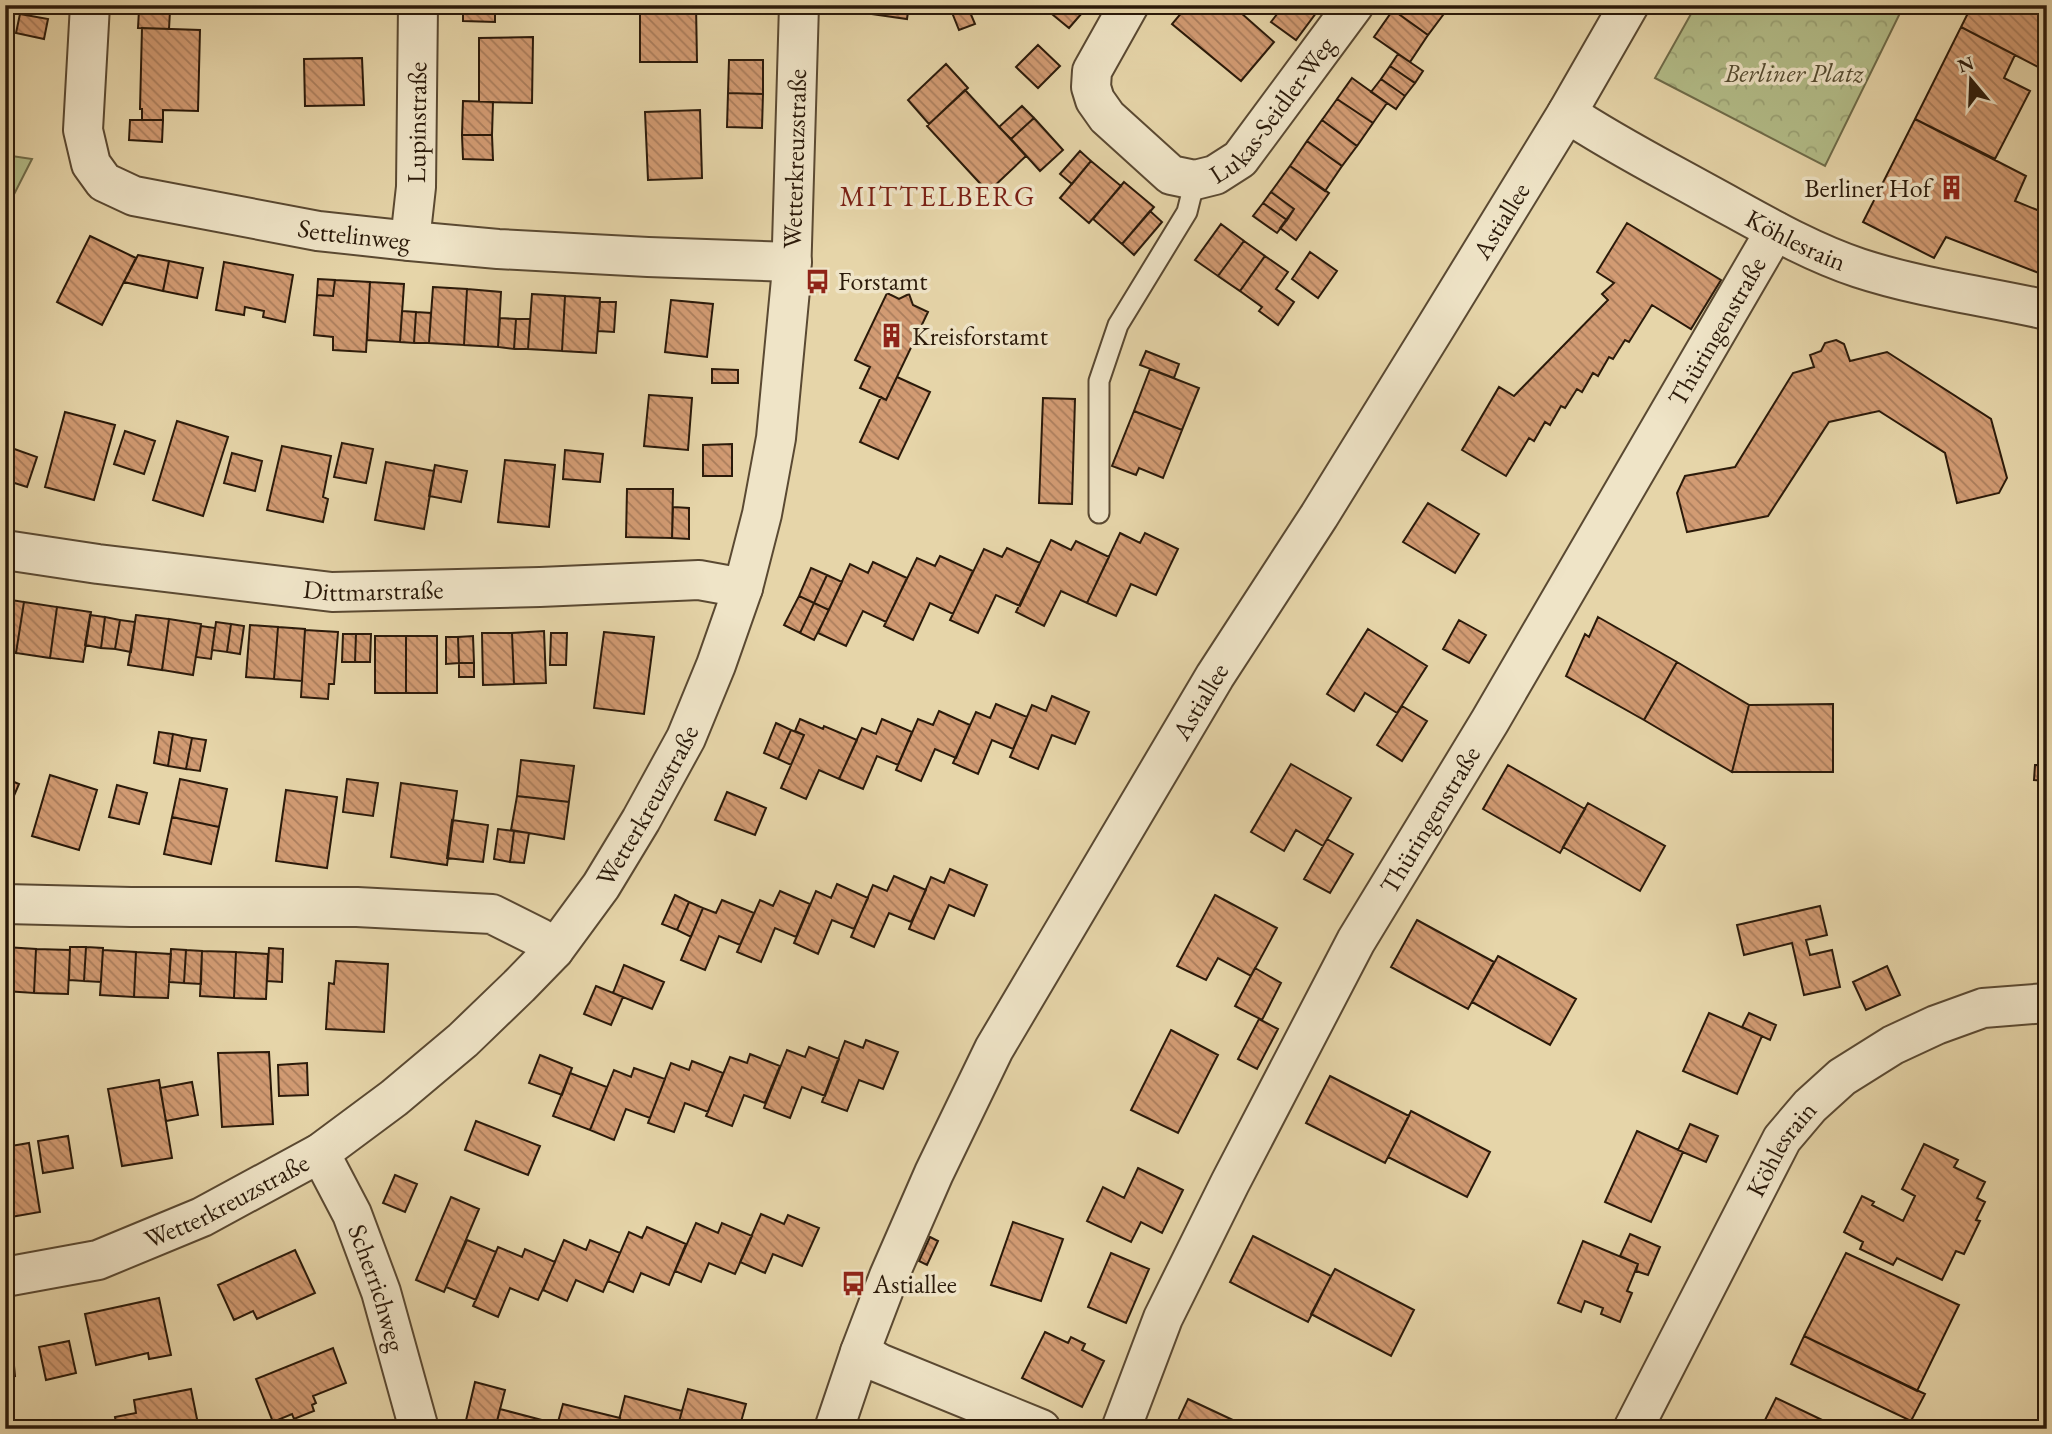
<svg xmlns="http://www.w3.org/2000/svg" width="2052" height="1434" viewBox="0 0 2052 1434" font-family="'EB Garamond',serif">
<defs>
<pattern id="park-crowns" width="20" height="18" patternUnits="userSpaceOnUse" patternTransform="scale(1.75)"><rect width="20" height="18" fill="#b3bd89"/><path d="M2 6a3 3 0 1 1 6 0M12 15a3 3 0 1 1 6 0" fill="none" stroke="#9aa275"/></pattern>
<pattern id="building-back-hatch" width="6" height="6" patternUnits="userSpaceOnUse" patternTransform="scale(1.75)"><rect width="6" height="6" fill="#d29b73"/><path d="M-1 5l2 2M0 0l6 6M5-1l2 2" fill="none" stroke="#ab7e5d"/></pattern>
</defs>
<rect width="100%" height="100%" fill="#e6d5a9"/>
<filter id="stains"><feTurbulence type="fractalNoise" baseFrequency=".00286" numOctaves="4"/><feColorMatrix values="0 0 0 0 .2 0 0 0 0 .09 0 0 0 0 .02 0 0 0 .5 -.17"/></filter>
<radialGradient id="worn" r=".72"><stop offset=".6" stop-color="#630" stop-opacity="0"/><stop offset="1" stop-color="#630" stop-opacity=".3"/></radialGradient>
<path fill="url(#park-crowns)" stroke="#6f6c4a" stroke-width="2" d="M1696,5H1904L1825,166L1655,78Z
M5,155L32,159L5,212Z"/>
<path fill="url(#building-back-hatch)" stroke="#2b1a0a" stroke-width="2" d="M463,5H495V22L463,21Z
M640,5H696L697,62H640Z
M858,5H909L907,19L857,12Z
M949,5H967L975,24L959,30Z
M1052,5H1089L1069,28L1053,15L1058,10Z
M1188,5H1232L1274,42L1241,81L1172,24Z
M1284,5H1322L1296,40L1271,22Z
M1396,5H1438L1446,11L1428,35L1393,10Z
M1972,5H2047V56L2040,68L1961,27Z
M139,10L170,11L169,29L138,28Z
M1393,10L1428,35L1410,62L1374,37Z
M20,14L48,19L44,39L16,33Z
M1961,27L2015,55L2004,78L2030,91L1995,159L1915,119Z
M142,28L200,30L198,111L163,110V120H142V109H140Z
M533,37L532,103L479,102V38Z
M1038,45L1060,66L1038,88L1016,67Z
M1398,54L1423,71L1415,83L1390,66Z
M362,58L364,105L305,106L304,59Z
M729,60H763V94L728,93Z
M946,64L968,88L929,124L908,100Z
M1390,66L1415,83L1405,96L1381,79Z
M1352,78L1387,103L1373,123L1337,99Z
M1381,79L1405,96L1396,109L1371,92Z
M965,90L1026,156L988,192L927,126Z
M728,93L763,94L762,128L727,127Z
M1337,99L1373,123L1357,146L1322,120Z
M463,101L493,102L492,135H462Z
M1022,106L1034,118L1011,139L999,127Z
M700,110L702,178L648,180L645,112Z
M1034,118L1063,150L1040,171L1011,139Z
M1915,119L2026,176L2015,201L2047,214V269L2044,275L1946,237L1934,258L1863,222Z
M130,120H163L162,142L129,140Z
M1322,120L1357,146L1342,166L1307,141Z
M462,135H492L493,160L463,159Z
M1307,141L1342,166L1325,191L1290,166Z
M1080,151L1091,161L1072,184L1060,174Z
M1091,161L1121,186L1089,223L1060,198Z
M1290,166L1329,193L1296,240L1280,228L1294,209L1271,192Z
M1124,182L1154,207L1122,244L1093,219Z
M1271,192L1294,209L1287,220L1263,203Z
M1263,203L1287,220L1277,233L1253,216Z
M1150,211L1162,222L1134,255L1122,244Z
M1627,223L1721,280L1691,329L1652,305L1629,342L1625,340L1613,359L1609,357L1598,376L1593,373L1582,392L1577,389L1565,408L1561,406L1550,425L1545,422L1534,441L1529,438L1506,476L1462,450L1499,387L1514,396L1608,300L1602,294L1614,283L1597,272Z
M1221,224L1244,241L1218,276L1195,260Z
M90,236L136,258L102,325L57,302Z
M1244,241L1265,256L1240,291L1218,276Z
M1310,252L1337,271L1318,298L1292,279Z
M138,255L169,261L163,291L124,282Z
M1265,256L1288,272L1276,289L1294,302L1278,325L1259,311L1262,307L1240,291Z
M169,261L203,268L197,298L163,291Z
M224,262L293,275L285,322L263,317L264,311L245,307L244,315L216,310Z
M318,279L335,280L333,296L317,295Z
M335,280L370,282L366,352L333,350V337L314,335L317,295L333,296Z
M370,282L404,284L400,342L367,340Z
M433,287L467,289L464,345L429,343Z
M467,289L501,292L498,347L464,345Z
M887,293L899,299L909,294L913,305L928,312L886,400L860,388L870,367L855,360Z
M532,294L565,296L562,351L528,349Z
M565,296L600,298L596,353L562,351Z
M671,300L713,304L707,357L665,352Z
M600,302H616L614,332L598,331Z
M402,311L416,312L414,343L400,342Z
M416,312L431,313L429,343H414Z
M500,318L516,319L514,349L498,347Z
M516,319H530L528,349H514Z
M1836,340L1844,344L1850,361L1887,352L1991,419L2007,478L1999,493L1957,503L1945,453L1879,411L1829,422L1768,516L1687,532L1677,493L1685,476L1735,467L1793,373L1814,367L1810,355L1821,351L1825,343Z
M1146,351L1179,364L1174,378L1140,365Z
M712,369L738,370V383H712Z
M1150,369L1199,388L1182,430L1134,411Z
M897,377L930,392L898,459L860,442L881,397L886,400Z
M649,395L692,398L688,450L644,446Z
M1043,398L1075,399L1072,504L1039,503Z
M1134,411L1182,430L1163,478L1139,468L1136,475L1112,466Z
M65,412L115,425L94,500L45,487Z
M177,421L228,437L203,516L153,500Z
M125,431L155,441L144,474L114,464Z
M342,443L373,449L366,483L334,477Z
M732,444V476H703V445Z
M6,446L37,457L27,487L5,480Z
M282,446L331,456L323,497L328,499L323,522L267,510Z
M565,450L603,454L600,482L563,479Z
M232,453L262,461L255,491L224,483Z
M505,460L555,465L549,527L498,522Z
M386,462L434,471L424,529L375,520Z
M435,465L467,471L461,502L429,496Z
M627,489H673L672,538L626,537Z
M1428,503L1479,534L1455,573L1403,542Z
M673,507L689,508V539L672,538Z
M1120,533L1140,543L1145,533L1178,549L1156,595L1131,584L1116,616L1087,603Z
M1051,540L1071,550L1076,541L1109,557L1087,603L1061,591L1044,626L1016,612Z
M1007,548L1040,563L1020,606L996,595L978,633L950,620L984,549L1002,557Z
M940,556L973,571L953,614L930,603L913,640L884,626L917,558L935,566Z
M873,562L907,578L886,622L863,611L846,646L818,633L850,564L868,573Z
M811,568L827,575L814,603L799,596Z
M827,575L842,582L829,610L814,603Z
M799,596L814,603L800,633L784,625Z
M5,599L24,602L16,653L5,651Z
M24,602L57,607L50,658L16,653Z
M814,603L829,610L814,640L800,633Z
M57,607L91,612L83,662L50,658Z
M90,615L105,617L101,648L85,645Z
M136,615L169,619L162,670L128,665Z
M105,617L120,620L115,649L101,648Z
M1598,617L1677,662L1644,720L1566,676L1585,634L1589,637Z
M169,619L201,624L193,675L162,670Z
M120,620L135,622L131,652L115,649Z
M1459,620L1486,635L1469,663L1443,649Z
M216,622L231,624L227,652L212,650Z
M231,624L244,626L240,654L227,652Z
M250,625L278,627L274,679L246,677Z
M201,626L215,628L211,659L196,657Z
M278,627L305,629L302,681L274,679Z
M1368,629L1427,666L1397,713L1365,693L1354,711L1327,694Z
M305,630L338,632L334,684H329L328,699L301,697Z
M544,631L546,683L514,684L512,633Z
M604,632L654,637L644,714L594,708Z
M482,633H512L514,684L483,685Z
M551,633H567L566,665H550Z
M343,634H356L355,662H342Z
M356,634H371L370,662H355Z
M375,636H406V693H375Z
M406,636H437V693H406Z
M473,636L474,663H459L458,637Z
M446,637H458L459,663L446,664Z
M1677,662L1749,705L1732,772L1644,720Z
M459,663H474V677H459Z
M1052,696L1089,712L1075,744L1052,735L1038,769L1010,757L1032,705L1046,711Z
M996,704L1027,717L1013,749L992,740L978,774L953,763L976,712L990,718Z
M1833,704V772H1732L1749,705Z
M1402,706L1427,721L1402,761L1377,745Z
M939,711L970,725L956,758L935,749L921,781L896,770L918,719L933,725Z
M800,719L823,729L824,726L857,740L839,779L819,770L806,799L781,788L804,735L795,731Z
M882,719L912,732L898,765L877,756L863,789L839,779L862,728L876,734Z
M776,723L791,730L778,759L764,753Z
M791,730L804,735L791,765L778,759Z
M159,732L173,734L168,766L154,763Z
M173,734L192,738L186,769L168,766Z
M192,738L206,740L200,771L186,769Z
M521,760L574,766L569,802L517,796Z
M1291,764L1351,798L1323,846L1296,830L1284,851L1251,832Z
M1508,765L1585,809L1560,853L1483,809Z
M2035,765H2047V781L2034,780Z
M50,775L97,790L79,850L32,836Z
M5,778L19,784L7,812L5,811Z
M180,779L227,789L219,827L172,817Z
M347,779L378,783L373,816L343,812Z
M401,783L457,791L447,865L391,857Z
M117,785L147,793L139,824L109,817Z
M286,790L337,797L327,868L276,861Z
M727,792L766,808L755,835L715,820Z
M517,796L569,802L564,839L511,830Z
M1588,803L1665,846L1640,891L1563,847Z
M172,817L219,827L211,864L164,854Z
M452,820L488,825L483,862L447,858Z
M498,829L514,831L510,862L494,859Z
M514,831L529,833L524,863L510,862Z
M1327,839L1353,854L1330,893L1304,879Z
M950,869L987,885L974,916L949,905L934,939L909,929L931,877L944,883Z
M894,876L926,890L911,922L889,913L874,947L851,937L873,885L887,891Z
M837,884L868,898L854,929L832,920L818,954L794,943L816,891L831,898Z
M780,891L810,904L796,937L775,928L761,962L737,952L760,900L773,906Z
M675,895L689,902L677,930L662,924Z
M1215,895L1277,928L1251,976L1218,958L1206,980L1177,966Z
M722,900L754,913L740,945L719,936L705,970L681,960L703,908L716,913Z
M689,902L703,908L691,937L677,930Z
M1820,906L1827,935L1806,940L1810,955L1832,950L1840,987L1804,995L1792,943L1744,955L1737,925Z
M1417,920L1494,962L1468,1009L1391,967Z
M5,947L36,949L34,993L5,991Z
M70,947H86L84,981L69,980Z
M86,947L103,948L101,982L84,981Z
M269,948L283,949L282,982L267,981Z
M36,949L70,950L68,994L34,993Z
M171,949L186,950L184,983L169,982Z
M103,950L136,952L134,997L100,995Z
M186,950L202,951L201,984L184,983Z
M202,951L236,952L234,998L200,996Z
M136,952L171,954L168,998L134,997Z
M236,952L268,954L266,999L234,998Z
M1498,956L1576,999L1550,1045L1472,1002Z
M336,961L388,964L384,1032L326,1029L329,983L334,984Z
M624,965L664,982L652,1009L613,993Z
M1887,966L1900,995L1866,1010L1853,982Z
M1255,968L1281,983L1262,1020L1235,1006Z
M596,986L623,997L611,1025L584,1014Z
M1709,1013L1762,1036L1737,1094L1683,1071Z
M1749,1013L1776,1025L1770,1040L1742,1027Z
M1259,1019L1278,1029L1257,1069L1238,1059Z
M1171,1030L1218,1055L1178,1133L1131,1110Z
M866,1040L898,1052L883,1089L859,1080L847,1111L822,1102L845,1041L863,1048Z
M809,1047L839,1059L825,1096L802,1087L790,1118L764,1108L787,1050L805,1057Z
M269,1052L273,1124L222,1127L218,1053Z
M750,1054L780,1066L765,1103L744,1095L732,1126L706,1116L730,1057L747,1063Z
M540,1055L572,1068L562,1095L529,1083Z
M692,1061L723,1073L708,1112L685,1103L674,1132L648,1123L671,1063L689,1070Z
M307,1063L308,1095L279,1096L278,1065Z
M634,1068L665,1079L650,1118L626,1109L614,1140L590,1130L614,1070L631,1077Z
M570,1073L607,1087L590,1130L553,1116Z
M1330,1076L1409,1116L1385,1163L1306,1123Z
M159,1080L172,1158L122,1166L108,1089Z
M192,1082L198,1115L166,1121L160,1088Z
M1411,1111L1490,1152L1467,1197L1388,1157Z
M476,1121L540,1146L528,1175L465,1150Z
M1690,1124L1718,1136L1706,1162L1678,1150Z
M1637,1131L1683,1152L1651,1222L1605,1202Z
M68,1136L73,1168L43,1173L38,1141Z
M29,1143L40,1212L5,1218V1147Z
M1924,1144L1958,1160L1954,1167L1985,1182L1977,1198L1985,1202L1976,1220L1980,1221L1964,1254L1956,1251L1942,1280L1897,1258L1893,1265L1860,1249L1863,1242L1844,1232L1862,1196L1874,1202L1872,1205L1903,1221L1915,1196L1902,1189Z
M1138,1168L1183,1190L1162,1233L1141,1222L1131,1242L1087,1221L1103,1187L1124,1198Z
M395,1175L417,1184L405,1212L383,1203Z
M451,1197L479,1209L444,1292L416,1280Z
M761,1214L784,1224L788,1215L819,1228L802,1266L773,1254L765,1273L740,1262Z
M1013,1222L1063,1239L1041,1301L991,1285Z
M696,1223L718,1233L722,1223L752,1236L735,1274L709,1263L701,1282L675,1271Z
M647,1227L686,1244L669,1285L641,1273L633,1292L608,1281L629,1232L642,1238Z
M1630,1234L1660,1247L1648,1275L1636,1271L1638,1264L1620,1256Z
M1253,1236L1331,1276L1308,1322L1230,1282Z
M930,1237L938,1241L927,1265L919,1261Z
M467,1240L496,1252L476,1300L446,1287Z
M564,1240L586,1250L590,1240L620,1253L603,1292L576,1280L567,1301L543,1290Z
M1583,1241L1638,1264L1627,1291L1632,1293L1620,1322L1601,1314L1603,1308L1585,1301L1581,1312L1558,1303Z
M498,1247L522,1257L525,1249L555,1262L538,1300L510,1288L498,1317L473,1306Z
M295,1250L315,1293L257,1319L253,1311L234,1320L218,1285Z
M1111,1253L1149,1269L1126,1323L1088,1307Z
M1846,1253L1959,1305L1917,1391L1804,1336Z
M1335,1269L1414,1310L1391,1356L1311,1314Z
M159,1298L171,1355L149,1359L148,1353L96,1365L85,1314Z
M1045,1332L1068,1343L1071,1337L1085,1344L1082,1350L1104,1361L1082,1407L1022,1378Z
M1804,1336L1925,1394L1911,1421L1791,1364Z
M69,1341L76,1373L46,1380L39,1347Z
M12,1345L15,1376L5,1377V1346Z
M333,1348L346,1383L313,1396L316,1403L312,1405L314,1411L294,1419L292,1414L273,1422L256,1379Z
M475,1382L505,1390L495,1429H464Z
M191,1389L199,1429H117L115,1417L136,1413L134,1400Z
M688,1389L746,1404L739,1429H677Z
M625,1396L682,1411L677,1429L617,1428Z
M1776,1398L1841,1429H1773L1763,1424Z
M1188,1399L1252,1429H1174Z
M563,1404L620,1418L617,1429H556Z
M500,1409L557,1424L556,1429H495Z"/>
<g fill="none" stroke-linecap="round" stroke-linejoin="round">
<defs>
<path id="service" d="M1099,513V381L1118,325L1187,212L1195,180"/>
<g id="minor">
<path id="s1" d="M90,5L83,130L91,164L104,182L134,196L318,231L410,241L498,249L648,257L792,262"/>
<path id="s2" d="M1129,5L1092,71L1091,87L1095,100L1107,117L1171,175L1195,180L1215,175L1240,159L1354,5"/>
<path id="s3" d="M1567,113C1612,143 1659,167 1706,193C1756,220 1805,250 1859,268C1920,288 1985,296 2047,310"/>
<path id="s4" d="M410,241L416,187L418,5"/>
<path id="s5" d="M5,550L98,564L332,592L540,587L699,580L743,588"/>
<path d="M5,904L131,907H357L492,914L540,938L554,950"/>
<path id="s6" d="M320,1153L352,1214L381,1292L419,1429"/>
<path id="s7" d="M5,1277L98,1260L202,1217L320,1153L394,1098L463,1040L519,986L554,950L601,886L641,820L686,738L716,665L743,588L762,514L776,438L791,279L799,5"/>
<path d="M860,1352L879,1363L1041,1429"/>
<path id="s8" d="M1121,1429L1163,1318L1230,1183L1356,941L1490,721L1775,231"/>
<path id="s9" d="M1633,1429L1782,1139L1810,1106L1842,1077L1893,1045L1936,1025L1983,1008L2047,1003"/>
</g>
<g id="tertiary">
<path id="s10" d="M834,1429L860,1352L889,1276L934,1173L994,1049L1215,676L1319,516L1437,325L1567,113L1629,5"/>
</g>
</defs>
<use href="#service" stroke="#5a4932" stroke-width="23"/>
<use href="#minor" stroke="#5a4932" stroke-width="42"/>
<use href="#tertiary" stroke="#5a4932" stroke-width="42"/>
<use href="#service" stroke="#efe4c7" stroke-width="19"/>
<use href="#minor" stroke="#efe4c7" stroke-width="38"/>
<use href="#tertiary" stroke="#efe4c7" stroke-width="38"/>
</g>
<defs>
<symbol id="building-bare" viewBox="-9 -9 18 18"><path d="M-4-6H4V6H1V3H-1V6H-4ZM-2.5-4.3h1.7v1.8h-1.7ZM.8-4.3h1.7v1.8H.8ZM-2.5-1h1.7V.8h-1.7ZM.8-1h1.7V.8H.8Z" fill="#8f2418" stroke="#efe4c7" stroke-width="2.5" paint-order="stroke"/></symbol>
<symbol id="bus-bare" viewBox="-9 -9 18 18"><path d="M-5-6H5V4H4V6H2V4H-2V6H-4V4H-5ZM-3.5-4V0h7V-4ZM-3.5 1.2v1.5H-2V1.2ZM2 1.2v1.5H3.5V1.2Z" fill="#8f2418" stroke="#efe4c7" stroke-width="2.5" paint-order="stroke"/></symbol>
</defs>
<g fill-rule="evenodd">
<use href="#building-bare" x="1934" y="170" width="35" height="35"/>
<use href="#bus-bare" x="800" y="264" width="35" height="35"/>
<use href="#building-bare" x="874" y="318" width="35" height="35"/>
<use href="#bus-bare" x="836" y="1266" width="35" height="35"/>
</g>
<g text-anchor="middle" dominant-baseline="central" stroke-width="7" stroke-linejoin="round" paint-order="stroke">
<g font-size="26" font-style="italic" fill="#544b30" stroke="#efe4c7">
<text x="1794" y="73">Berliner Platz</text>
</g>
<g font-size="26" fill="#2b1a0a" stroke="#efe4c7">
<text stroke="none"><textPath href="#s2" startOffset="345">Lukas-Seidler-Weg</textPath></text>
<text stroke="none"><textPath href="#s4" startOffset="119">Lupinstraße</textPath></text>
<text stroke="none"><textPath href="#s7" startOffset="1496">Wetterkreuzstraße</textPath></text>
<text stroke="none"><textPath href="#s10" startOffset="1384">Astiallee</textPath></text>
<text stroke="none"><textPath href="#s1" startOffset="439">Settelinweg</textPath></text>
<text stroke="none"><textPath href="#s3" startOffset="262">Köhlesrain</textPath></text>
<text stroke="none"><textPath href="#s8" startOffset="1251">Thüringenstraße</textPath></text>
<text stroke="none"><textPath href="#s5" startOffset="371">Dittmarstraße</textPath></text>
<text stroke="none"><textPath href="#s10" startOffset="817">Astiallee</textPath></text>
<text stroke="none"><textPath href="#s7" startOffset="824">Wetterkreuzstraße</textPath></text>
<text stroke="none"><textPath href="#s8" startOffset="684">Thüringenstraße</textPath></text>
<text stroke="none"><textPath href="#s9" startOffset="317">Köhlesrain</textPath></text>
<text stroke="none"><textPath href="#s7" startOffset="236">Wetterkreuzstraße</textPath></text>
<text stroke="none"><textPath href="#s6" startOffset="147">Scherrichweg</textPath></text>
</g>
<g font-size="26" fill="#2b1a0a" stroke="#efe4c7" text-anchor="start">
<text x="1931" y="188" text-anchor="end">Berliner Hof</text>
<text x="838" y="281">Forstamt</text>
<text x="912" y="336">Kreisforstamt</text>
<text x="873" y="1284">Astiallee</text>
</g>
<g font-size="28" letter-spacing="2" fill="#7a1f14" stroke="#efe4c7">
<text x="938" y="196">MITTELBERG</text>
</g>
</g>
<rect width="2052" height="1434" fill="none" stroke="#e6d5a9" stroke-width="28"/>
<rect x="7" y="7" width="2038" height="1420" fill="none" stroke="#2b1a0a" stroke-width="3.5"/>
<rect x="14" y="14" width="2024" height="1406" fill="none" stroke="#2b1a0a" stroke-width="2"/>
<g transform="translate(1971 80) rotate(341)" stroke="#efe4c7" stroke-width="5" paint-order="stroke">
<path d="M0-5L12 26L0 18L-12 26Z" fill="#2b1a0a"/>
<text y="-10" font-size="19" font-weight="bold" text-anchor="middle" fill="#2b1a0a">N</text>
</g>
<rect width="100%" height="100%" filter="url(#stains)"/>
<rect width="100%" height="100%" fill="url(#worn)"/>
</svg>
